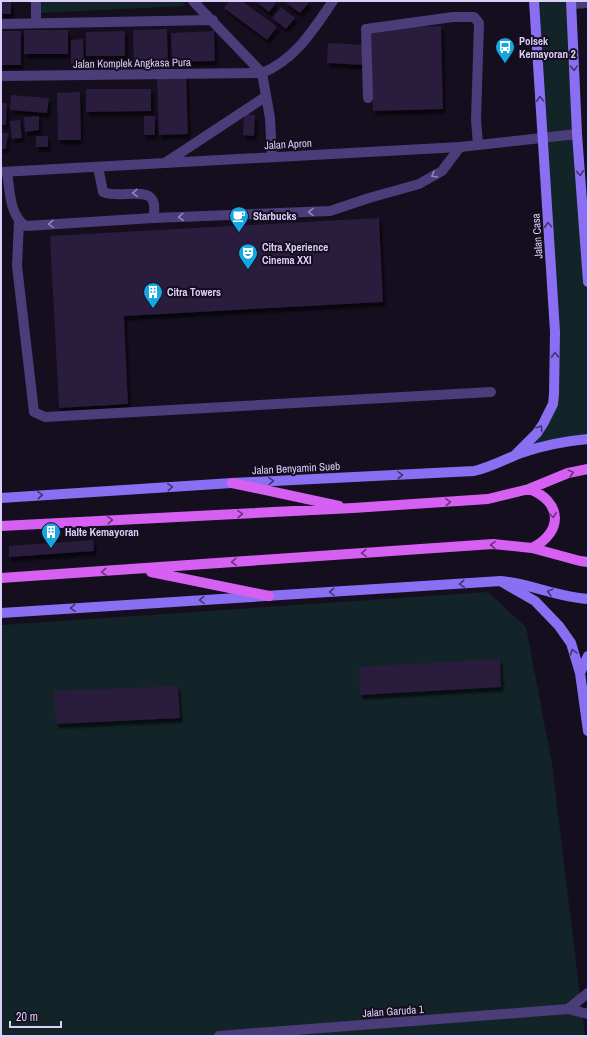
<svg xmlns="http://www.w3.org/2000/svg" width="589" height="1037" viewBox="0 0 589 1037" font-family="'Archivo Narrow',sans-serif">
<defs>
<filter id="shadow"><feDropShadow dx="2.5" dy="4.5" stdDeviation="1" flood-color="#0009"/></filter>
</defs>
<rect width="100%" height="100%" fill="#140e1e"/>
<path fill="#122427" d="M39,1H181L186,6L40,13Z
M534,1H569L588,282V439L515,456L537,433L554,394Z
M488,592L526,627L552,764L585,1036H1V625Z"/>
<path fill="#291c3d" filter="url(#shadow)" d="M1,1H11V14H1Z
M229,1H242L277,27L267,40L224,8Z
M255,1H274L276,3L269,12Z
M287,1H310L300,13L286,3Z
M281,7L295,18L286,29L272,18Z
M441,26L443,109L373,111L370,28Z
M167,29L168,62L134,63L133,30Z
M24,30H68V54H24Z
M1,31H21V65H1Z
M125,31V56H86V32Z
M214,31L215,61L172,62L171,33Z
M83,39L84,63L71,64V40Z
M328,43L365,45L364,65L327,63Z
M186,76L188,134L159,135L157,77Z
M86,89H151V111L86,112Z
M80,92L81,140H58L57,93Z
M11,95L49,98L47,113L10,110Z
M1,103H7L6,125H1Z
M244,114L255,115L254,136L243,135Z
M39,116V130L25,132L24,117Z
M144,116H155V135H144Z
M20,120L22,138L12,139L10,121Z
M1,133H8L6,149H1Z
M36,136H48V147H36Z
M379,218L383,302L124,316L128,404L59,408L50,236Z
M93,540L94,551L9,557V546Z
M500,659L501,687L360,695L359,667Z
M178,686L180,718L56,724L54,691Z"/>
<g fill="none" stroke-linecap="round" stroke-linejoin="round">
<path stroke="#4a3d79" stroke-width="10" d="M572,4L588,3
M368,98L366,29L453,17H474L479,23L476,120L478,144
M98,167L103,192C122,201 162,179 153,218
M7,172C10,189 9,216 26,226L153,218L330,211L369,198L419,184L442,171L460,147
M19,222L17,266L34,412L45,417L491,392
M568,1009L588,993
M219,1036L568,1009L588,1014"/>
<path stroke="#4a3d79" stroke-width="10" d="M36,1V22
M193,1L262,73L270,118L272,157
M1,24L213,20
M1,76L262,73C296,59 313,30 333,1
M165,163L265,97
M1,172L460,147L577,134"/>
<path stroke="#8a6ff2" stroke-width="10" d="M571,1L577,134L588,282
M516,454L537,433L543,424L553,404L554,394L555,332L534,1
M1,498L232,483L474,471C491,467 505,459 521,453C541,446 566,441 588,439
M502,582L535,601L559,626L571,643L580,673L588,731
M1,613L501,581C531,584 558,597 588,599
M580,673L588,656"/>
<path stroke="#d560f1" stroke-width="10" d="M232,483L339,506
M529,489C562,501 564,532 532,548
M1,526L353,508L488,499L529,489L568,473L588,469
M151,572L269,596
M1,578L493,544L532,548L580,561L588,562"/>
</g>
<defs><path id="oneway-chevron" d="M-2-3.5L2.5 0L-2 3.5" fill="none" stroke-width="1.6" stroke-linecap="round" stroke-linejoin="round"/></defs>
<g stroke="#433573">
<use href="#oneway-chevron" transform="translate(574 68) rotate(88)"/>
<use href="#oneway-chevron" transform="translate(540 99) rotate(-93)"/>
<use href="#oneway-chevron" transform="translate(580 173) rotate(86)"/>
<use href="#oneway-chevron" transform="translate(548 225) rotate(-94)"/>
<use href="#oneway-chevron" transform="translate(555 355) rotate(-89)"/>
<use href="#oneway-chevron" transform="translate(540 428) rotate(-57)"/>
<use href="#oneway-chevron" transform="translate(400 475) rotate(-3)"/>
<use href="#oneway-chevron" transform="translate(271 481) rotate(-3)"/>
<use href="#oneway-chevron" transform="translate(170 487) rotate(-4)"/>
<use href="#oneway-chevron" transform="translate(40 495) rotate(-4)"/>
<use href="#oneway-chevron" transform="translate(462 584) rotate(176)"/>
<use href="#oneway-chevron" transform="translate(332 592) rotate(176)"/>
<use href="#oneway-chevron" transform="translate(550 592) rotate(-165)"/>
<use href="#oneway-chevron" transform="translate(202 600) rotate(176)"/>
<use href="#oneway-chevron" transform="translate(73 608) rotate(176)"/>
<use href="#oneway-chevron" transform="translate(573 652) rotate(-108)"/>
</g>
<g stroke="#9386ba">
<use href="#oneway-chevron" transform="translate(434 175) rotate(150)"/>
<use href="#oneway-chevron" transform="translate(135 193) rotate(178)"/>
<use href="#oneway-chevron" transform="translate(311 212) rotate(179)"/>
<use href="#oneway-chevron" transform="translate(181 217) rotate(177)"/>
<use href="#oneway-chevron" transform="translate(51 224) rotate(177)"/>
</g>
<g stroke="#6b337d">
<use href="#oneway-chevron" transform="translate(571 473) rotate(-15)"/>
<use href="#oneway-chevron" transform="translate(448 502) rotate(-4)"/>
<use href="#oneway-chevron" transform="translate(240 514) rotate(-3)"/>
<use href="#oneway-chevron" transform="translate(553 515) rotate(82)"/>
<use href="#oneway-chevron" transform="translate(110 520) rotate(-3)"/>
<use href="#oneway-chevron" transform="translate(493 545) rotate(-179)"/>
<use href="#oneway-chevron" transform="translate(364 553) rotate(176)"/>
<use href="#oneway-chevron" transform="translate(234 562) rotate(176)"/>
<use href="#oneway-chevron" transform="translate(104 572) rotate(176)"/>
</g>
<defs>
<symbol id="bus-pin" viewBox="-11 -11 22 30"><path d="M0 17L-7.5 6A9.5 9.5 0 1 1 7.5 6Z" fill="#14a8e2" stroke="#140e1e"/><path d="M-5-6H5V4H4V6H2V4H-2V6H-4V4H-5ZM-3.5-4V0h7V-4ZM-3.5 1.2v1.5H-2V1.2ZM2 1.2v1.5H3.5V1.2Z" fill="#fff"/></symbol>
<symbol id="cafe-pin" viewBox="-11 -11 22 30"><path d="M0 17L-7.5 6A9.5 9.5 0 1 1 7.5 6Z" fill="#14a8e2" stroke="#140e1e"/><path d="M-5.5-4.5H6V0H3Q3 3.5 0 3.5H-2.5Q-5.5 3.5-5.5 0ZM3-3.2v2h1.7v-2ZM-6 4.5H4V6H-6Z" fill="#fff"/></symbol>
<symbol id="theatre-pin" viewBox="-11 -11 22 30"><path d="M0 17L-7.5 6A9.5 9.5 0 1 1 7.5 6Z" fill="#14a8e2" stroke="#140e1e"/><path d="M-5-5.5Q0-4 5-5.5V0Q5 5 0 6Q-5 5-5 0ZM-3.3-2.5H-1v1.5H-3.3ZM1-2.5H3.3v1.5H1ZM-2.8 1Q0 5.5 2.8 1Z" fill="#fff"/></symbol>
<symbol id="building-pin" viewBox="-11 -11 22 30"><path d="M0 17L-7.5 6A9.5 9.5 0 1 1 7.5 6Z" fill="#14a8e2" stroke="#140e1e"/><path d="M-4-6H4V6H1V3H-1V6H-4ZM-2.5-4.3h1.7v1.8h-1.7ZM.8-4.3h1.7v1.8H.8ZM-2.5-1h1.7V.8h-1.7ZM.8-1h1.7V.8H.8Z" fill="#fff"/></symbol>
</defs>
<g fill-rule="evenodd">
<use href="#bus-pin" x="494" y="36" width="22" height="30"/>
<use href="#cafe-pin" x="228" y="205" width="22" height="30"/>
<use href="#theatre-pin" x="237" y="242" width="22" height="30"/>
<use href="#building-pin" x="142" y="281" width="22" height="30"/>
<use href="#building-pin" x="40" y="521" width="22" height="30"/>
</g>
<g text-anchor="middle" dominant-baseline="central" stroke-width="4" stroke-linejoin="round" paint-order="stroke">
<g font-size="11" font-weight="bold" fill="#dccffb" stroke="#140e1e" text-anchor="start">
<text x="519" y="41">Polsek<tspan x="519" dy="13">Kemayoran 2</tspan></text>
<text x="253" y="216">Starbucks</text>
<text x="262" y="247">Citra Xperience<tspan x="262" dy="13">Cinema XXI</tspan></text>
<text x="167" y="292">Citra Towers</text>
<text x="65" y="532">Halte Kemayoran</text>
</g>
<g font-size="11" fill="#dccffb" stroke="#140e1e">
<text transform="translate(132 63) rotate(-1)">Jalan Komplek Angkasa Pura</text>
<text transform="translate(288 144) rotate(-3)">Jalan Apron</text>
<text transform="translate(537 236) rotate(-94)">Jalan Casa</text>
<text transform="translate(296 468) rotate(-3)">Jalan Benyamin Sueb</text>
<text transform="translate(393 1011) rotate(-4)">Jalan Garuda 1</text>
</g>
</g>
<rect width="589" height="1037" fill="none" stroke="#dccffb" stroke-width="4"/>
<path d="M10 1021v6h51v-6" fill="none" stroke="#dccffb" stroke-width="2"/>
<text x="16" y="1021" font-size="12" fill="#dccffb" stroke="#140e1e" stroke-width="3" paint-order="stroke">20 m</text>
</svg>
